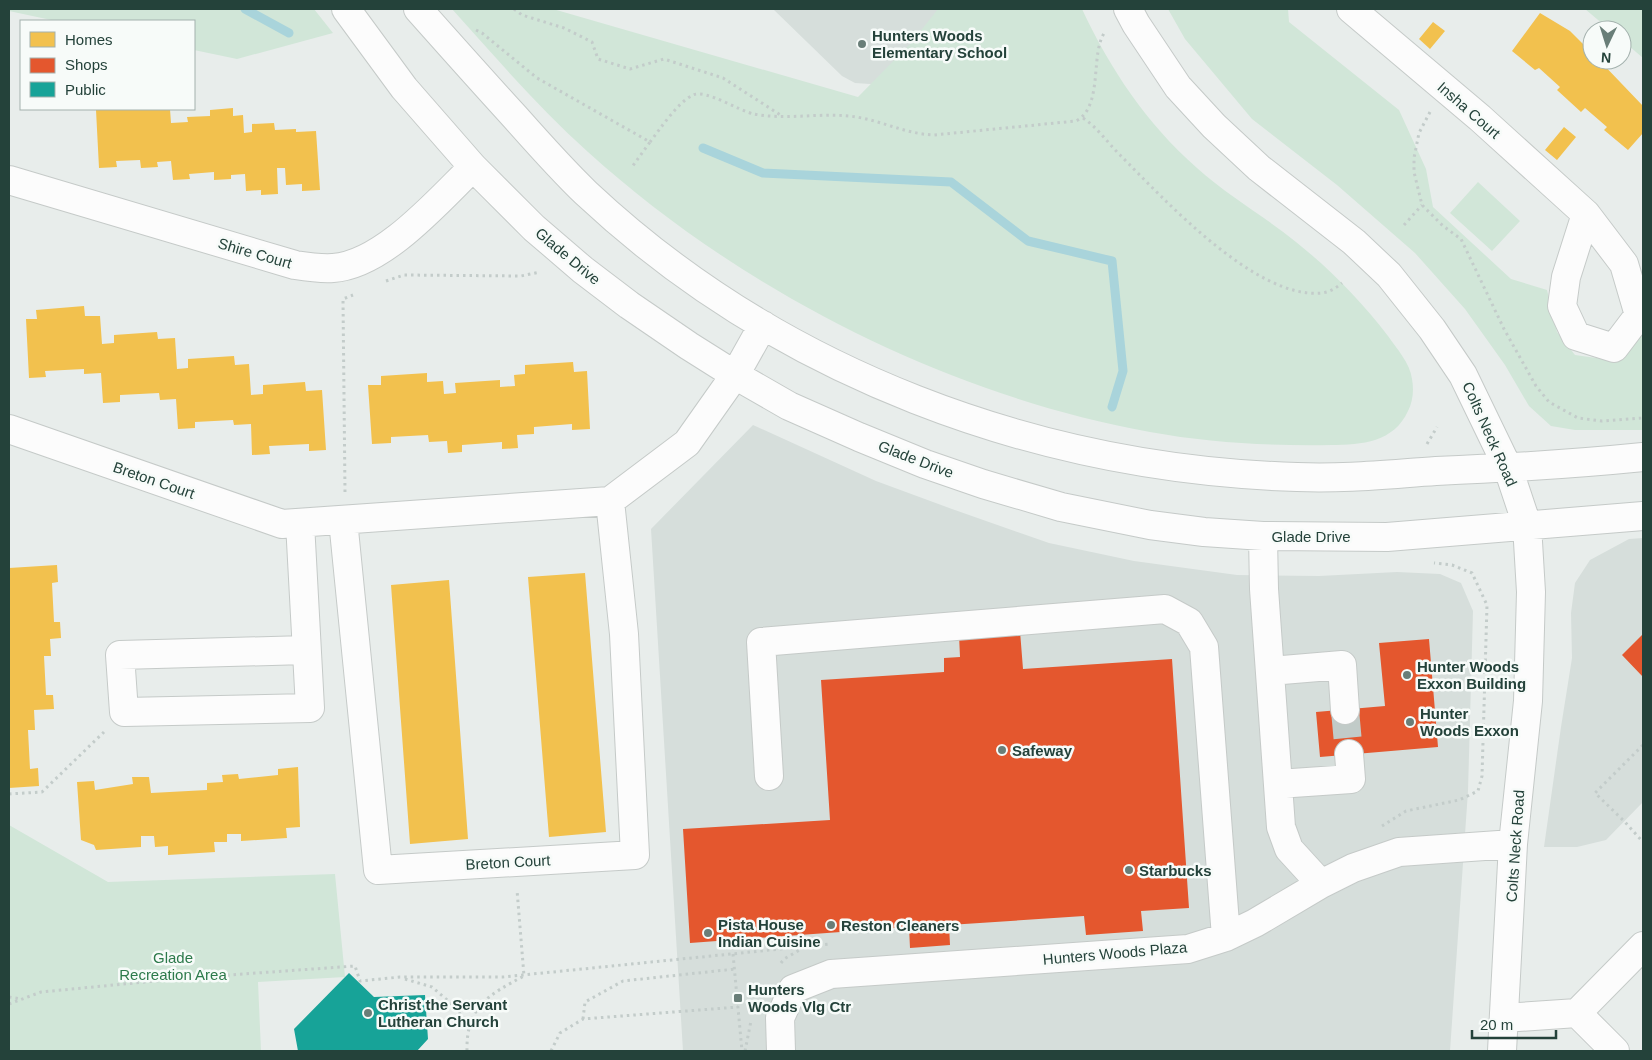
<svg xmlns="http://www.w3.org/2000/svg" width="1652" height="1060" viewBox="0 0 1652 1060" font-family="Helvetica,sans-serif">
<rect width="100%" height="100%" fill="#e8edeb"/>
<path fill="#d6dedb" d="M773,9H942L878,83L870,84L855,83L842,76Z
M753,425L876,481L952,509L1049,543L1134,561L1237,575L1319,576L1397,572L1440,574L1461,583L1473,611L1468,791L1450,1051H683L651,529Z
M1643,538V802L1606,840L1577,847H1544L1561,727L1572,658L1571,613L1575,583L1590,560L1629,539Z"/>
<path fill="#d1e6d8" d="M9,9H314L333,33L237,59L194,50V21H56L9,11Z
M452,9H553L858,97L911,43L938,9H1082C1110,69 1147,124 1197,168C1228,196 1264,216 1296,242C1330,269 1362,302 1388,336C1397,349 1410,363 1412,379C1414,390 1413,401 1408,411C1394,442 1362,445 1331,445C1271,446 1210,443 1150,432C946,395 742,291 588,152C539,108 496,58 452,9Z
M1168,9H1288L1289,22L1399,110L1426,169L1433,207L1511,279L1547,290L1557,332L1575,355L1618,361L1643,332V430H1575L1551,426L1529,406L1505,365L1465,309L1415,253L1337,185L1252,119L1185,39Z
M1585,9H1643V58L1622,40V30H1610Z
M1478,182L1520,221L1492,251L1450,213Z
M9,825L108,882L335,874L345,977L258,982L261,1051H9Z"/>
<path fill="#f2c14e" d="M1540,13L1570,31L1592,53V60H1599L1643,106V133L1628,150L1604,130L1607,127L1585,108L1581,112L1557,90L1560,87L1539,68L1535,70L1512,51Z
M1433,22L1445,31L1430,49L1419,39Z
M233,108V116L243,115L244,133L252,132V124L274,123L275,130L296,129V132L316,131L320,190L302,191V184L286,185L285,168H277L278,194L261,195V190L246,191L245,174L231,175V179L214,180V172L189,174L190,179L173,180L171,161L157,162L158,167L141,168L140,160L116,161L117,167L99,168L96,110L170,109L171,123L188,122L187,117L210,116V110Z
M1564,127L1576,137L1557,160L1545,150Z
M84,306L85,316H100L102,344L114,343V335L157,332L158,339L175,338L177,369L188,368V359L234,356L235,365L249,364L251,395L263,394V385L305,382L306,391L322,390L326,450L309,451V444L269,446L270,454L252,455L251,424L234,425L233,420L195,422V428L178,429L176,399L160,400L159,393L120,395V402L103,403L101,373L84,374V369L45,371L46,377L29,378L26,319H37L36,310Z
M573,362L574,372L587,371L590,429L572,430V424L534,427V434L517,435L518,448L502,449V442L462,445V452L448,453L447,441L429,442L428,435L391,437V443L372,444L368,385H381V376L427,373V382L443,381L444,394L456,393L455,383L500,380V387L515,386L514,375L525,374V365Z
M57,565L58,582L52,583L54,622H60L61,638L50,639L51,656H44L46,695H53L54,709L34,710L35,730H28L30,769L38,768L39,786L9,788V568Z
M585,573L606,832L549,837L528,577Z
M449,580L468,839L410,844L391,585Z
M298,767L300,827L286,828L287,838L241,841V834H227V842H214L215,852L168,855V846L155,847L154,836H141V847L96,850L94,845L81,840L77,782L94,781L95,790L133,784L132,777H149L151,793L207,790V783L223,782L222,775L238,774L239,779L278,775V769Z"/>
<path fill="#e4572e" d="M1020,631L1023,669L1172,659L1189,908L1141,911L1143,931L1086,935L1084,916L949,925L950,945L910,948L909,927L690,943L683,829L830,820L821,680L944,672V658L960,657L959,635Z
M1643,634V677L1622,655Z
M1429,639L1438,747L1320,757L1316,712L1385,706L1379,643Z"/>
<path fill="#17a398" d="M349,973L374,997L425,995L428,1039L417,1051H298L294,1029Z"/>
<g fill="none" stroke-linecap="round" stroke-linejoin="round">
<path stroke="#a9d4db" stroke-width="9" d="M245,9L289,33
M703,148L763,173L951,182L1028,241L1112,261L1123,371L1112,407"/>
<path stroke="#c1cbc8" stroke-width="28" stroke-dasharray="28 14" stroke-linecap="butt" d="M1345,710L1349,754"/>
<defs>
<path id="minor" d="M346,9L404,88L473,167L534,228L583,270L629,305L689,346L735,375L789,406L859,437L925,464L983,484L1061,507L1150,525L1204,532L1263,536L1387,537L1643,516
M418,9C450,45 482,81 515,117C538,143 561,169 586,193C778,373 1036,469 1297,477C1344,479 1390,474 1436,471C1505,468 1574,464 1643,457
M1128,9L1136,24L1178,87L1214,126L1259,168L1354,242L1389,275L1432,329L1463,375L1508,468L1527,525L1531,592L1528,701L1513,844L1502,1051
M1351,9L1480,118L1586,214L1624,264L1639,315L1614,348L1576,336L1562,306L1566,277L1586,214
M9,180L295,265C308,267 321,269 333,268C383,265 439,200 473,167
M9,429L282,524L610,501L687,443L735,375L763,325
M343,520L378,870L635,855L624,634L610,501
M300,523L310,708L124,712L120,655L306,650
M1263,536L1264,589L1281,827L1289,849L1321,884
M1270,671L1342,665L1345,710
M769,776L761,642L1165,609L1189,622L1204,647L1226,937
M1278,784L1351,779L1349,754
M1577,1013L1615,1051
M1504,1018L1577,1013L1643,946
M781,1051L780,1018L793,989L831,974L1188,949L1226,937L1255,923L1321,884L1353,868L1399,852L1513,844"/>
</defs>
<use href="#minor" stroke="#c5cac8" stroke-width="30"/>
<path stroke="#c3ccca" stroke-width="3" stroke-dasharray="2.5 4" stroke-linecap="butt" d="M514,9L522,15L564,28L592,42L598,59L630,69L664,59L723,78L782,116
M476,30L482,33L537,78L650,142L632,167
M1430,112L1419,133L1414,158V172L1422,205L1443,226L1461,239L1504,329L1536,386L1549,402L1578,418L1602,421L1643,418
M1083,118C1098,128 1107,142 1120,155C1164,199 1256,300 1322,293C1330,292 1336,288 1342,283
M650,142C660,129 678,102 693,95C706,89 739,111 754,114C785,120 817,113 849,116C879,119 904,134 934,135L1076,121C1100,109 1093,65 1100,43C1101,39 1103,35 1105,31
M1404,225L1422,205
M386,281L404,275L521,276L540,272
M1427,444L1437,427
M345,492L343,299L353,295
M1643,745L1595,793L1624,821L1643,842
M9,794L42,792L104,732
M1382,826L1406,811L1459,800L1478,791L1482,776L1487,605L1472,573L1452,565L1434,563
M733,954L742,1051
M781,963L784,959L805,947
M405,979L432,987L453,1005L470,1026
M9,997L22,999
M9,1004L41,992L187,978L355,966L360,981L400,977H503L830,944
M583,1019L585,1002L623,981L735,969
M467,1051C466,1007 488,995 524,976L517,890
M551,1051L560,1033L583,1019L738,1007
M745,1051L751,1021"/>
<use href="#minor" stroke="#fcfcfc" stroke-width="28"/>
</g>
<g fill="#697e78" stroke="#f7fbf9" stroke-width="2">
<circle cx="862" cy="44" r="5"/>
<circle cx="1407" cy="675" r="5"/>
<circle cx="1410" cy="722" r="5"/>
<circle cx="1002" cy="750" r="5"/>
<circle cx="1129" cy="870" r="5"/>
<circle cx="831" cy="925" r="5"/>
<circle cx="708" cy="933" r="5"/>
<rect x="733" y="993" width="10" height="10" rx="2.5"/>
<circle cx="368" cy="1013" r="5"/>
</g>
<g text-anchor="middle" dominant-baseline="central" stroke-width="5" stroke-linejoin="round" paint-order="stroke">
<g font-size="15" font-weight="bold" fill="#24423a" stroke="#f7fbf9" text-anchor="start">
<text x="872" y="35">Hunters Woods<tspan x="872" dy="17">Elementary School</tspan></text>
<text x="1417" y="666">Hunter Woods<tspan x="1417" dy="17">Exxon Building</tspan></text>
<text x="1420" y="713">Hunter<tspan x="1420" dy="17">Woods Exxon</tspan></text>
<text x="1012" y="750">Safeway</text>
<text x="1139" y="870">Starbucks</text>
<text x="718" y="924">Pista House<tspan x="718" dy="17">Indian Cuisine</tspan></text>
<text x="841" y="925">Reston Cleaners</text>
<text x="748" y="989">Hunters<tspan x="748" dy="17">Woods Vlg Ctr</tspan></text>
<text x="378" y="1004">Christ the Servant<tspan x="378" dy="17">Lutheran Church</tspan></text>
</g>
<g font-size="15" fill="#24423a" stroke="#f7fbf9">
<text transform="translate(1469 110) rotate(41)">Insha Court</text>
<text transform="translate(255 253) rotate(16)">Shire Court</text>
<text transform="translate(568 256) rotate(40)">Glade Drive</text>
<text transform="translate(1490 434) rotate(66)">Colts Neck Road</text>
<text transform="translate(916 459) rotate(21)">Glade Drive</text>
<text transform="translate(154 480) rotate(19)">Breton Court</text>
<text x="1311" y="536">Glade Drive</text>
<text transform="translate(1515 846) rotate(-86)">Colts Neck Road</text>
<text transform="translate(508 862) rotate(-3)">Breton Court</text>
<text transform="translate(1115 953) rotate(-5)">Hunters Woods Plaza</text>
</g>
<g font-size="15" fill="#2d7a4b" stroke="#f7fbf9">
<text x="173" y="957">Glade<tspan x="173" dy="17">Recreation Area</tspan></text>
</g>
</g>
<rect width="1652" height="1060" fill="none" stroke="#24423a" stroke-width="20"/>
<rect x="20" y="20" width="175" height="90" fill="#f7fbf9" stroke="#a3b1ad"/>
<rect x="30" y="32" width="25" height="15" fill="#f2c14e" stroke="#a3b1ad"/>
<text x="65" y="45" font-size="15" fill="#24423a">Homes</text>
<rect x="30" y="58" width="25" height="15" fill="#e4572e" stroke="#a3b1ad"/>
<text x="65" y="70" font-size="15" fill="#24423a">Shops</text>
<rect x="30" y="82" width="25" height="15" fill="#17a398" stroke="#a3b1ad"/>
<text x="65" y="95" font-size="15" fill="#24423a">Public</text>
<g transform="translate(1607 45) rotate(184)"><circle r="24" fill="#f7fbf9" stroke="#a3b1ad"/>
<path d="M0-4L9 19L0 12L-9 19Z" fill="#697e78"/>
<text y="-8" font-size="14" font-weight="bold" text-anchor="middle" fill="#24423a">N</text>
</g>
<path d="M1472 1030v8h84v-8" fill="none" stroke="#24423a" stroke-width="2.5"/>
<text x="1480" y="1030" font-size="15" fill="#24423a" stroke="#f7fbf9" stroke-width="4" paint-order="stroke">20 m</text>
</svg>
